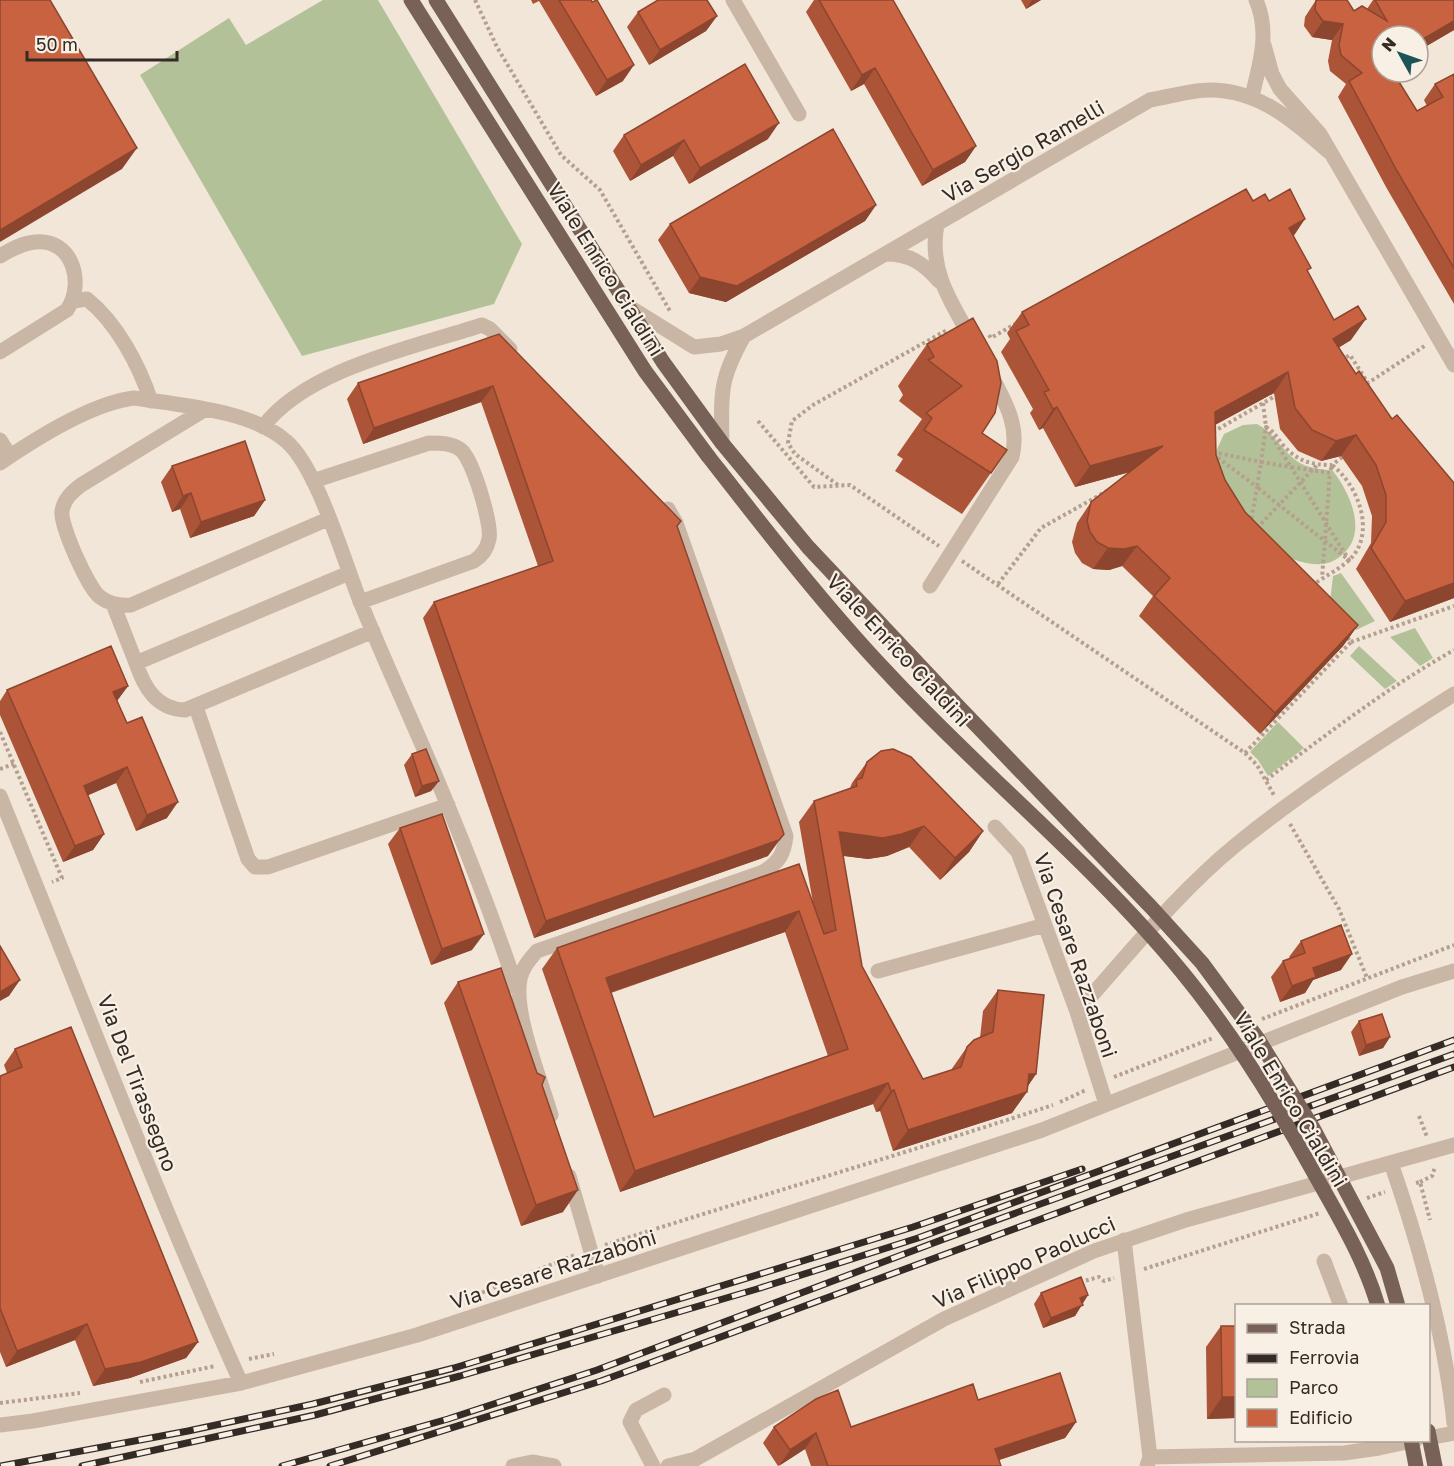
<svg xmlns="http://www.w3.org/2000/svg" width="1454" height="1466" viewBox="0 0 1454 1466" font-family="'Golos Text',sans-serif">
<rect width="100%" height="100%" fill="#f2e6d9"/>
<path fill="#b3c199" d="M323,0H378L522,244L494,304L302,356L140,75L229,18L246,45Z
M1257,424C1278,435 1284,456 1304,465C1313,469 1324,469 1333,471C1350,493 1368,532 1343,554C1338,559 1331,563 1323,564C1295,566 1266,547 1246,529C1236,519 1220,474 1213,458L1224,434L1243,425Z
M1341,573L1375,621L1356,630L1330,602L1333,576Z
M1415,628L1433,658L1420,666L1390,637Z
M1359,646L1397,681L1385,689L1350,656Z
M1278,722L1304,748L1268,776L1258,760L1250,752Z"/>
<g fill="none" stroke-linecap="round" stroke-linejoin="round">
<path stroke="#b5a08f" stroke-width="4" stroke-dasharray="3 3" stroke-linecap="butt" d="M475,0L497,47L561,155L600,190L670,311
M989,335L991,338L1015,324
M1341,360L1350,355L1368,383L1426,345
M1263,403L1266,427C1274,431 1277,438 1283,445C1297,461 1311,465 1332,465L1346,454
M758,421L814,487L850,485L939,546
M1213,432L1277,395
M1213,452L1261,462L1266,427L1291,467L1330,473L1322,578
M1213,454L1257,487L1251,522
M838,485L795,454L788,443L792,421L813,405L947,330
M1257,528L1279,505L1349,560L1291,467L1261,462L1257,487L1279,505L1317,465
M962,561L1245,753L1257,765L1275,797
M998,584L1041,528L1107,491
M1312,586C1324,576 1343,568 1353,556C1375,529 1357,484 1332,465L1330,473
M1351,642L1454,606
M0,732L62,878L52,882
M1245,753L1351,642L1347,637
M0,769L14,764
M1266,780C1327,734 1387,688 1454,650
M1290,824L1339,909L1367,978
M1262,1019L1454,945
M1114,1077L1213,1038
M1060,1102L1086,1090
M1419,1116L1427,1137
M1420,1182L1432,1176L1435,1167
M1416,1183L1420,1182L1430,1220
M1367,1198L1385,1192
M605,1245C754,1197 904,1154 1053,1105
M1144,1269L1320,1213
M1080,1282L1099,1277L1104,1281L1114,1278
M471,1297L575,1255
M249,1359L274,1354
M140,1382L215,1366
M0,1403L80,1393"/>
<path stroke="#cab6a5" stroke-width="15" d="M733,0L799,114
M1264,45L1272,74L1280,89L1320,134L1454,365
M1252,96C1260,63 1270,32 1256,0
M937,225C928,270 952,304 973,341
M886,254C910,254 923,263 939,281
M0,256C10,250 22,243 35,242C73,238 85,284 67,310L0,352
M73,301L87,299C117,323 139,365 151,401
M628,306L694,347L721,344L744,336L1150,100C1169,97 1190,90 1210,90C1259,90 1294,121 1329,152
M204,410L81,485C72,492 64,499 62,511C60,525 88,588 100,597C109,604 119,606 131,605L328,519
M263,427C306,369 415,347 482,325L490,329L510,349
M0,440L10,456
M722,443C721,394 719,380 744,336
M0,463C35,439 93,403 134,398C179,405 251,410 286,441C317,467 344,561 360,601C388,670 420,737 448,806C473,866 496,927 517,989
M313,481L429,443C440,443 452,443 461,450C473,460 492,524 489,539C487,549 482,556 474,561L360,602
M349,573L136,663C144,687 156,709 185,710L373,631
M930,586L1012,457C1020,425 1004,400 990,373
M113,604L136,663
M196,707L248,859L255,867H268L448,805
M0,796C80,992 154,1190 241,1383
M995,827L1018,852L1077,1012L1106,1104
M878,971L1045,925
M1077,1012C1128,955 1178,892 1237,844C1305,789 1380,741 1454,694
M551,1115C541,1080 513,1013 520,979C522,968 530,959 537,951L763,872C778,863 784,855 786,836L676,523L668,509
M1391,1163C1420,1247 1445,1335 1454,1423
M569,1176L598,1276
M1124,1240L1150,1457L1147,1466
M1324,1261L1341,1306
M0,1425L33,1421L241,1383L417,1335L1042,1130L1402,987L1454,971
M1428,1438L1454,1433
M1379,1448L1416,1440
M1150,1457L1344,1453L1379,1448L1378,1440
M513,1466L532,1462L554,1466
M653,1466L630,1422L636,1410L664,1395
M668,1466L692,1460
M683,1466L944,1319L1094,1251L1186,1220L1454,1145"/>
<path stroke="#786257" stroke-width="15" d="M411,0L645,371L708,456
M436,0L663,362L722,443L808,547L954,702"/>
<defs>
<path id="rail" d="M1,1466L188,1431L313,1404L454,1368L913,1227L1082,1169
M82,1466L315,1415L460,1376L757,1289L918,1238L1454,1040
M282,1466L448,1419L597,1370L944,1239L1454,1054
M330,1466L601,1381L1454,1067"/>
</defs>
<use href="#rail" stroke="#352b26" stroke-width="7"/>
<use href="#rail" stroke="#f9f0e5" stroke-width="4.5" stroke-dasharray="14" stroke-linecap="butt"/>
<path stroke="#786257" stroke-width="15" d="M708,456C765,529 822,603 886,671C981,774 1093,863 1182,972C1233,1034 1275,1102 1314,1173C1338,1216 1364,1258 1378,1306
M954,702L1151,907L1202,963L1258,1039L1313,1128L1387,1268L1398,1306
M1428,1431L1435,1466
M1411,1440L1416,1466"/>
</g>
<path fill="#ac5438" fill-rule="evenodd" d="M531,0H591L623,81L596,96L539,1L533,4Z
M814,0H893L976,146L965,162L922,186L864,84L851,91L806,12Z
M1021,0H1041L1026,9Z
M1316,0L1354,11L1367,9L1373,0H1454V30L1418,51V36L1382,72L1417,111L1427,106L1424,100L1435,84L1454,74V304L1386,187L1338,97L1346,84L1330,71L1328,61L1332,40L1312,37L1304,26L1305,17Z
M638,12L717,16L706,31L649,65L627,27Z
M624,135L768,139L689,184L673,156L630,181L613,151Z
M1253,201H1269L1293,236L1308,272L1334,320L1351,340L1339,347L1454,598L1390,622L1356,569L1371,543L1372,516L1362,486L1341,456L1321,461L1298,451L1280,429L1274,393L1215,425L1216,455L1225,480L1245,512L1358,625L1343,646L1260,734L1139,616L1153,596L1122,566L1109,570L1093,569L1082,563L1075,553L1072,542L1077,523L1091,502L1130,472L1075,487L1043,428L1039,430L1030,413L1033,409L1001,352L1010,339L1007,333L1022,312Z
M876,205L865,221L726,302L689,293L658,240L670,224Z
M973,318L982,433L1007,450L962,514L895,471L903,459L897,455L922,419L899,401L903,395L898,386L927,344Z
M499,334L677,527L768,856L534,938L423,618L434,602L538,566L481,402L363,444L347,399L358,383Z
M172,466L265,500L254,516L190,538L180,509L172,512L161,482Z
M128,686L117,701L167,818L136,831L116,783L88,795L104,834L93,850L63,862L0,715V701L7,690Z
M412,754L439,781L431,791L415,797L404,765Z
M867,762L983,831L969,852L940,880L909,847L887,856L868,859L843,856L862,966L923,1079L951,1070L967,1047L980,1038L983,1011L998,990L1036,1074L1028,1086L1012,1113L893,1151L880,1111L876,1112L873,1104L620,1192L542,969L557,948L813,903L799,822L814,801L850,788L852,783ZM785,932L828,1056L654,1117L611,993Z
M400,828L472,950L431,965L388,844Z
M1301,941L1341,970L1313,980L1305,993L1280,1002L1271,977L1283,961L1290,958L1289,957Z
M458,982L542,1085L563,1212L521,1226L444,1003Z
M1359,1021L1390,1037L1383,1048L1359,1056L1351,1032Z
M15,1049L198,1342L186,1358L130,1378L93,1386L75,1340L6,1367L0,1352V1076L7,1073L4,1065Z
M1041,1293L1088,1295L1075,1316L1043,1328L1034,1304Z
M1221,1326L1236,1418L1207,1419L1206,1347Z
M978,1400L1076,1422L1065,1438L999,1460L1001,1466H811L805,1449L778,1466L763,1443L774,1427H851Z"/>
<path fill="#8c452e" d="M1032,0H1041L1026,9Z
M717,16L706,31L649,65L660,50Z
M1323,21L1343,24L1332,40L1312,37Z
M1454,21V30L1418,51V42Z
M634,65L623,81L596,96L607,80Z
M875,68L864,84L851,91L862,75Z
M779,123L768,139L689,184L700,168Z
M684,140L673,156L630,181L641,165Z
M976,146L965,162L922,186L933,170Z
M137,148L122,169L0,242V230Z
M876,205L865,221L726,302L689,293L700,277Z
M1305,219L1291,240L1289,228Z
M1366,319L1351,340L1319,360L1333,339Z
M1288,372L1274,393L1200,433L1215,412Z
M493,386L481,402L363,444L374,428Z
M1057,407L1043,428L1039,430L1053,409Z
M1356,435L1341,456L1321,461L1336,441Z
M1163,446L1148,467L1075,487L1090,466Z
M191,493L180,509L172,512L183,496Z
M265,500L254,516L190,538L201,522Z
M1137,546L1122,566L1109,570L1093,569L1108,548Z
M1454,583V598L1390,622L1405,601Z
M1358,625L1343,646L1260,734L1275,713Z
M128,686L116,702L113,692Z
M127,767L116,783L73,802L84,786Z
M439,781L431,791L415,797L422,786Z
M178,802L167,818L136,831L147,815Z
M924,826L909,847L887,856L868,859L824,853L839,832Z
M983,831L969,852L940,880L955,858Z
M104,834L93,850L63,862L75,846Z
M784,834L768,856L534,938L546,921Z
M799,911L785,932L591,999L606,978Z
M484,934L472,950L431,965L442,949Z
M1352,954L1341,970L1313,980L1305,993L1280,1002L1292,986L1313,968Z
M20,980L9,996L0,1001V992Z
M1390,1037L1383,1048L1359,1056L1366,1045Z
M1029,1074H1036L1023,1093L1027,1092L1012,1113L893,1151L908,1130Z
M888,1083L873,1104L620,1192L635,1171Z
M894,1090L880,1111L876,1112L891,1091Z
M578,1190L563,1212L521,1226L536,1205Z
M1088,1295L1075,1316L1043,1328L1051,1318L1080,1298Z
M87,1324L75,1340L6,1367L17,1351Z
M198,1342L186,1358L130,1378L93,1386L105,1369Z
M1222,1397H1236V1418L1207,1419Z
M1076,1422L1065,1438L984,1465L995,1449Z
M816,1433L805,1449L779,1466L790,1450Z"/>
<path fill="#c86241" stroke="#8c452e" stroke-width="1.5" fill-rule="evenodd" d="M0,0H50L137,148L0,230Z
M559,0H591L592,2L597,0L634,65L607,80Z
M658,0H707L717,16L660,50L638,12Z
M819,0H893L976,146L933,170L875,68L862,75Z
M1316,0H1347L1354,11L1362,6L1387,21L1375,0H1454V21L1418,42V36H1382V72H1393L1417,111L1443,97L1435,84L1454,74V268L1397,171L1349,81L1362,73L1341,55L1339,45L1343,24L1323,21L1315,10Z
M745,64L779,123L700,168L684,140L641,165L624,135Z
M833,129L876,205L737,286L700,277L670,224Z
M1246,189L1253,201L1265,194L1269,201L1290,189L1305,219L1289,228L1311,268L1307,270L1334,320L1358,306L1366,319L1333,339L1356,374L1359,371L1392,419L1397,415L1454,483V583L1405,601L1371,548L1386,522V495L1376,465L1356,435L1336,441L1312,430L1295,408L1288,372L1215,412L1216,455L1225,480L1245,512L1358,625L1275,713L1154,596L1170,578L1137,546L1124,549L1108,548L1097,542L1090,532L1087,521L1091,502L1163,446L1090,466L1057,407L1053,409L1044,392L1049,390L1016,331L1029,325L1022,312Z
M973,318L997,361L1001,383L995,413L982,433L1007,450L991,473L924,430L932,418L926,413L962,386L928,360L934,357L927,344Z
M499,334L681,521L677,526L784,834L779,840L546,921L434,602L553,561L493,386L374,428L358,383Z
M245,441L265,500L201,522L191,493L183,496L172,466Z
M111,646L128,686L113,692L127,723L142,717L178,802L147,815L127,767L84,786L104,834L75,846L7,690Z
M426,749L439,781L422,786L412,754Z
M893,749L911,757L983,831L955,858L924,826L902,834L883,838L839,832L862,966L923,1079L961,1067L967,1047L974,1040L993,1032L998,990L1044,995L1036,1074H1029L1027,1092L908,1130L894,1090L891,1091L888,1083L635,1171L557,948L799,864L824,934L836,930L814,801L857,786L856,780L862,778L867,762L881,751ZM799,911L848,1049L654,1117L606,978Z
M442,814L484,934L442,949L400,828Z
M1341,925L1352,954L1313,968L1316,977L1292,986L1283,961L1305,953L1301,941Z
M0,946L20,980L0,992Z
M501,968L537,1073L545,1077L542,1085L578,1190L536,1205L458,982Z
M1382,1014L1390,1037L1366,1045L1359,1021Z
M71,1027L198,1342L141,1362L105,1369L87,1324L17,1351L0,1308V1076L22,1067L15,1049Z
M1081,1277L1088,1295L1080,1298L1083,1305L1051,1318L1041,1293Z
M1221,1326H1236V1397H1222Z
M1060,1373L1076,1422L995,1449L1001,1466H828L816,1433L790,1450L774,1427L816,1399L838,1390L851,1427L973,1384L978,1400Z"/>
<g text-anchor="middle" dominant-baseline="central" stroke-width="4.5" stroke-linejoin="round" paint-order="stroke">
<g font-size="21" fill="#352b26" stroke="#f9f0e5">
<text transform="translate(1023 151) rotate(-30)">Via Sergio Ramelli</text>
<text transform="translate(606 269) rotate(58)">Viale Enrico Cialdini</text>
<text transform="translate(899 650) rotate(47)">Viale Enrico Cialdini</text>
<text transform="translate(1076 955) rotate(71)">Via Cesare Razzaboni</text>
<text transform="translate(138 1083) rotate(69)">Via Del Tirassegno</text>
<text transform="translate(1291 1099) rotate(59)">Viale Enrico Cialdini</text>
<text transform="translate(1024 1262) rotate(-24)">Via Filippo Paolucci</text>
<text transform="translate(553 1269) rotate(-18)">Via Cesare Razzaboni</text>
</g>
</g>
<rect x="1235" y="1304" width="195" height="138" fill="#f9f0e5" stroke="#aba199" stroke-width="1.5"/>
<rect x="1247" y="1324" width="30" height="9" fill="#786257" stroke="#aba199" stroke-width="1.5"/>
<text x="1289" y="1334" font-size="18" fill="#352b26">Strada</text>
<rect x="1247" y="1354" width="30" height="9" fill="#352b26" stroke="#aba199" stroke-width="1.5"/>
<text x="1289" y="1364" font-size="18" fill="#352b26">Ferrovia</text>
<rect x="1247" y="1379" width="30" height="18" fill="#b3c199" stroke="#aba199" stroke-width="1.5"/>
<text x="1289" y="1394" font-size="18" fill="#352b26">Parco</text>
<rect x="1247" y="1409" width="30" height="18" fill="#c86241" stroke="#aba199" stroke-width="1.5"/>
<text x="1289" y="1424" font-size="18" fill="#352b26">Edificio</text>
<g transform="translate(1400 54) rotate(310)"><circle r="28" fill="#f9f0e5" stroke="#aba199" stroke-width="1.5"/>
<path d="M0-4.5L10 22L0 15L-10 22Z" fill="#1c5357"/>
<text y="-9" font-size="16" font-weight="bold" text-anchor="middle" fill="#352b26">N</text>
</g>
<path d="M27 51v9h150v-9" fill="none" stroke="#352b26" stroke-width="3"/>
<text x="36" y="51" font-size="18" fill="#352b26" stroke="#f9f0e5" stroke-width="4.5" paint-order="stroke">50 m</text>
</svg>
